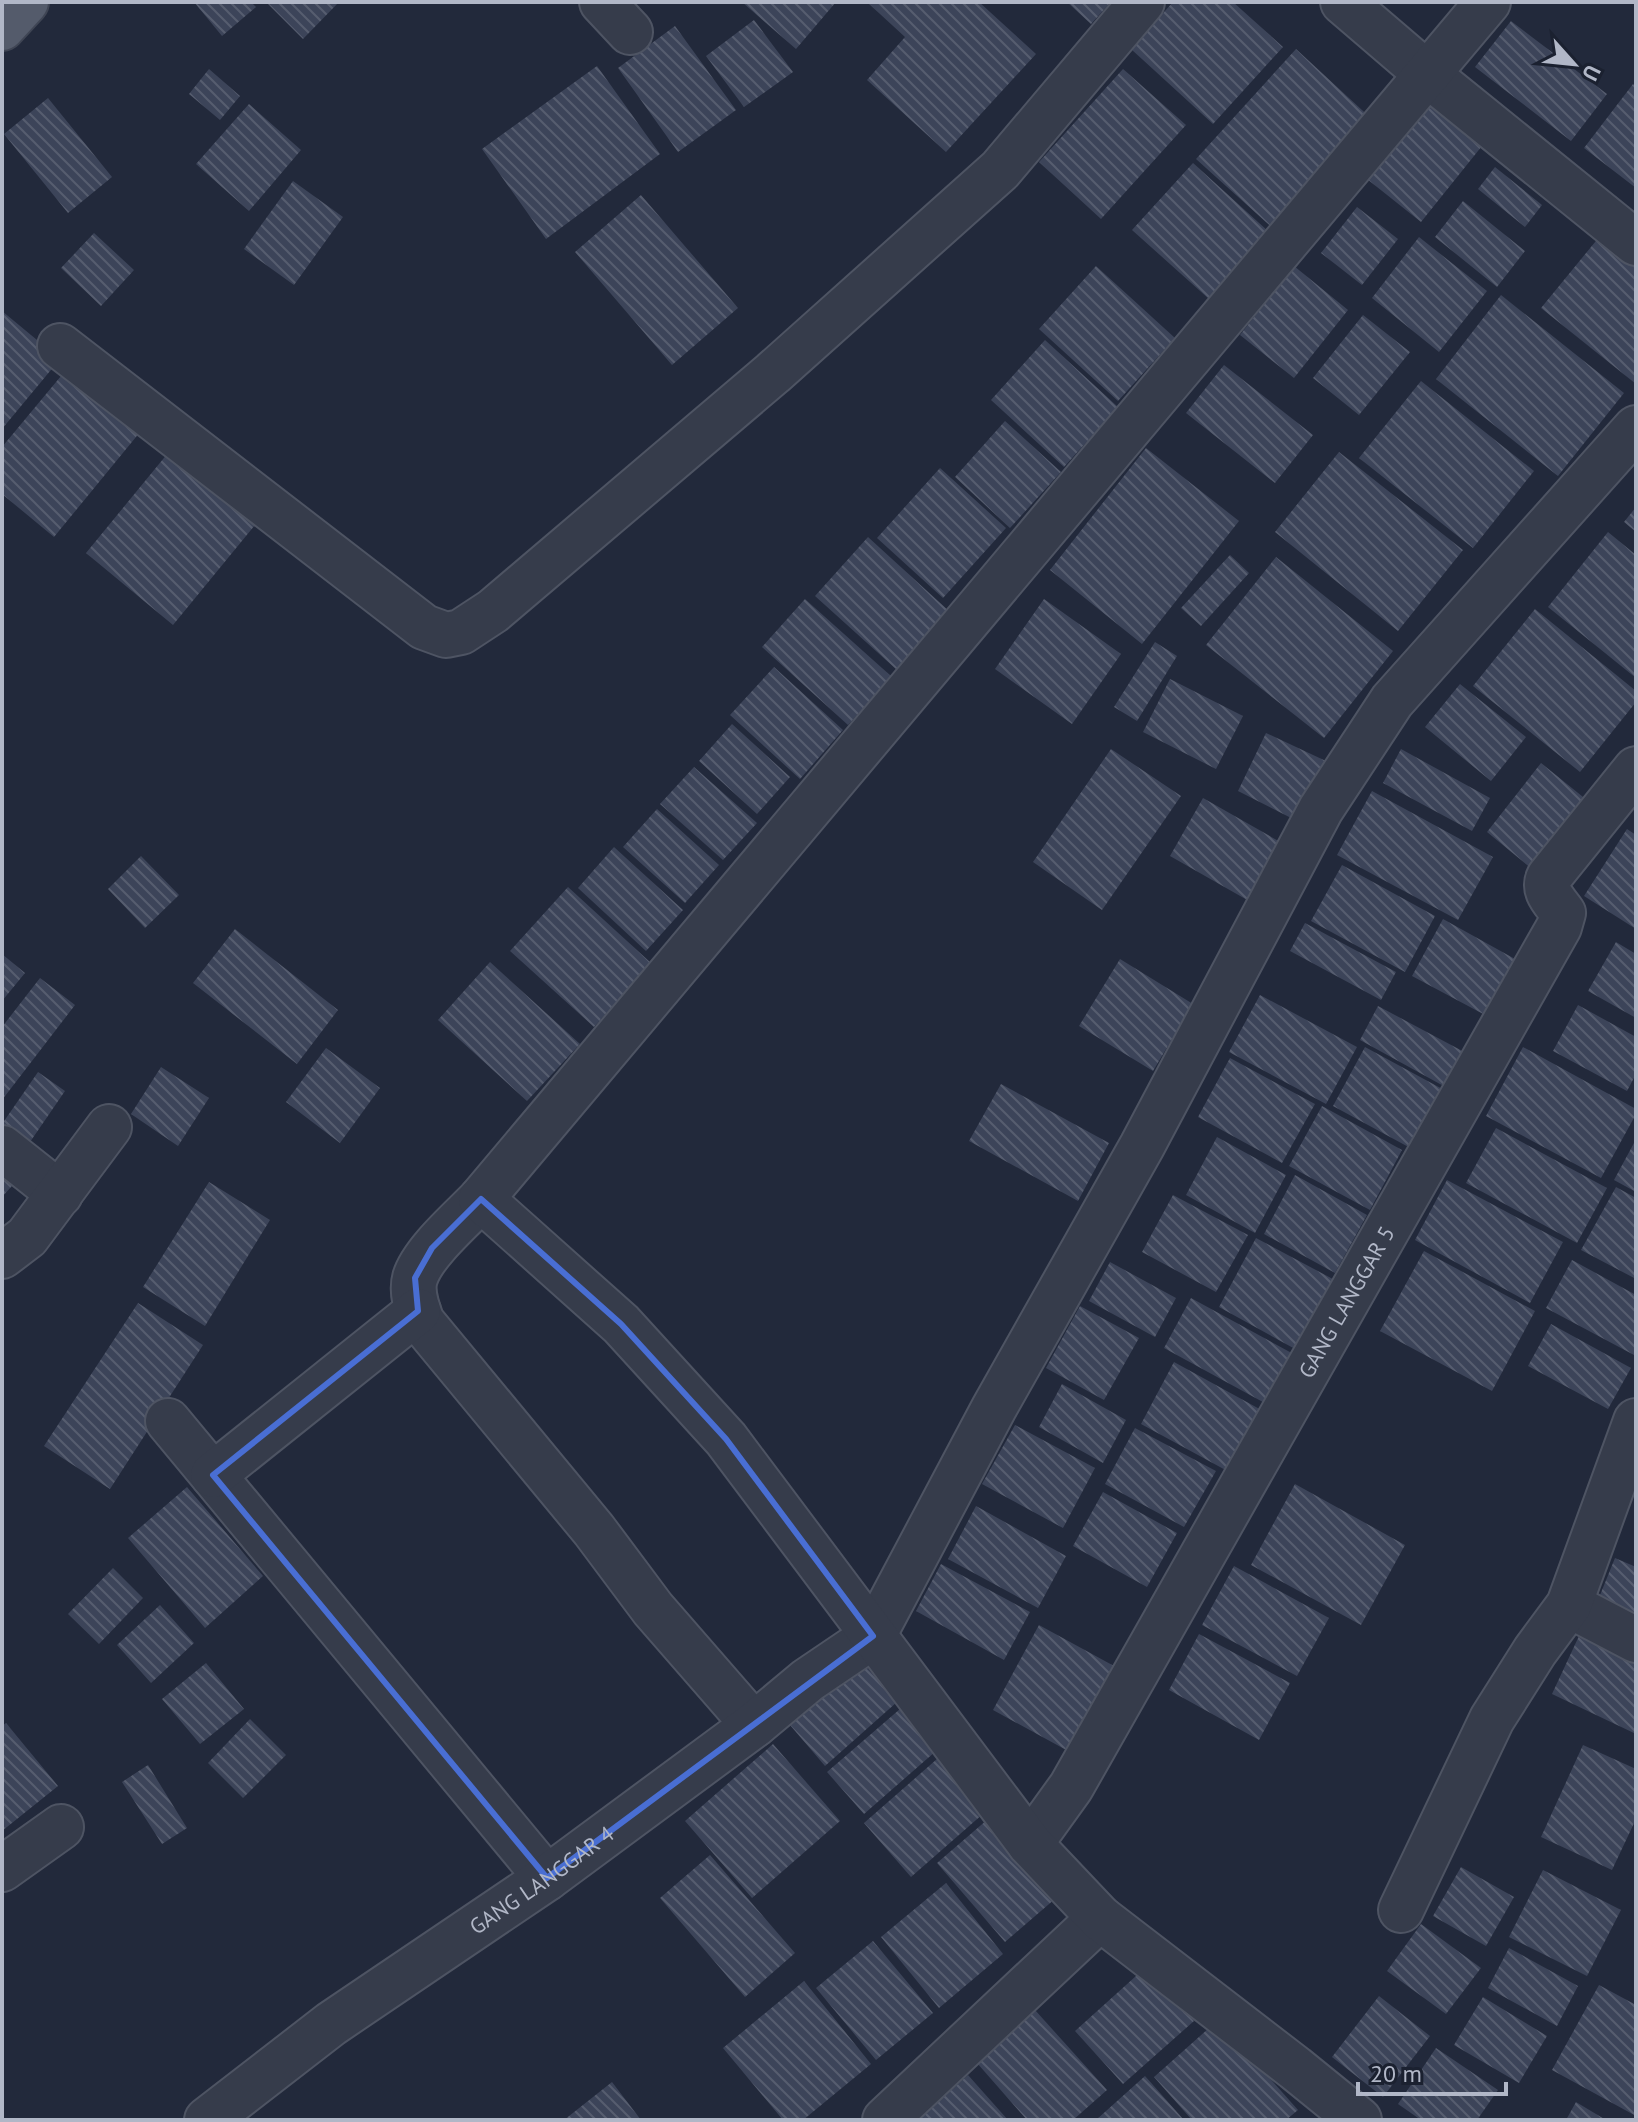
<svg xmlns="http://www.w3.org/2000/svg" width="1638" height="2122" viewBox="0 0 1638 2122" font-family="'PT Sans',sans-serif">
<defs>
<pattern id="building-back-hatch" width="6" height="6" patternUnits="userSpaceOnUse" patternTransform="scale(2)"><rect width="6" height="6" fill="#3c4459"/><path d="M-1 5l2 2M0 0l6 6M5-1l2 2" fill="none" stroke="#565d6f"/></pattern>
</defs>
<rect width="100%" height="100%" fill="#22293b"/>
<path fill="url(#building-back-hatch)" d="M194,2H251L256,7L222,36Z
M266,2H339L303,39Z
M742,2H836L796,49Z
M867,2H979L1036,54L946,152L867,80L905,37Z
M1067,2H1111L1091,24Z
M1173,2H1233L1283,47L1213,124L1131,49Z
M754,20L793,72L744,107L706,56Z
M1511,21L1607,94L1571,141L1475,67Z
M675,26L736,110L678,152L618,68Z
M1296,49L1376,123L1277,232L1196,159Z
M597,66L660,154L546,239L482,149Z
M209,69L240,96L220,120L189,94Z
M1123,69L1186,125L1101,219L1039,162Z
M1633,84L1636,87V188L1584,148Z
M1432,97L1486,141L1421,222L1367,179Z
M48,98L112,177L68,213L4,134Z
M249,104L301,150L249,211L196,164Z
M1193,163L1269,232L1209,299L1132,230Z
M1495,167L1542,205L1525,227L1478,189Z
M293,181L343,217L294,285L244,249Z
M641,195L738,308L672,365L575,252Z
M1463,201L1525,251L1497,287L1435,237Z
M1357,207L1398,239L1362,285L1321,253Z
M94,233L134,270L101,306L61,268Z
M1600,236L1636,265V384L1541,308Z
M1419,237L1487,291L1439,352L1372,298Z
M1096,266L1175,338L1118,401L1039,329Z
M1294,266L1348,310L1294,378L1240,335Z
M1501,295L1624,393L1558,476L1436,379Z
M2,311L60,359L2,429Z
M1363,315L1410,352L1359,415L1313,378Z
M1045,340L1118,407L1064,467L991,400Z
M71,364L145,426L54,537L2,494V447Z
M1224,365L1313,435L1275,483L1186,413Z
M1421,381L1534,471L1473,548L1359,458Z
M1005,421L1061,472L1010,528L955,477Z
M1146,448L1239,521L1142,644L1050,570Z
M1339,452L1463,550L1398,631L1275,532Z
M168,453L255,525L173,625L86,553Z
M940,468L1006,528L943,598L877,538Z
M1636,507V532L1624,522Z
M1608,532L1636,555V678L1548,607Z
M868,537L950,612L897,670L815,596Z
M1230,555L1249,573L1201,626L1181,608Z
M1276,557L1393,651L1324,738L1206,645Z
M805,599L892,677L848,725L762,647Z
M1044,599L1121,654L1072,724L995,669Z
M1535,609L1636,691V702L1580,772L1473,686Z
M1155,642L1177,656L1137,721L1114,707Z
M774,667L843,730L800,779L730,715Z
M1170,679L1243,716L1216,769L1143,732Z
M1460,684L1526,737L1491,781L1425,727Z
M732,724L790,777L757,814L699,761Z
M1266,733L1328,762L1299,822L1238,791Z
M1111,749L1181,796L1102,910L1033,862Z
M1401,749L1490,798L1472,831L1383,783Z
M1541,763L1588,801L1532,869L1487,832Z
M694,767L757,823L723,860L660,804Z
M1372,791L1493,857L1458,920L1337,855Z
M1203,798L1282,843L1249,901L1170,856Z
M657,809L719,865L685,903L623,847Z
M1627,829L1636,835V929L1584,896Z
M614,847L683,910L646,951L578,888Z
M141,856L179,895L145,928L108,889Z
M1342,865L1435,916L1405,972L1311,921Z
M568,887L651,963L594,1027L510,951Z
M1443,919L1515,959L1485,1015L1412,976Z
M1305,923L1396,972L1381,1000L1290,951Z
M235,929L338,1010L297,1064L193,983Z
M1616,942L1636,954V1018L1588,991Z
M2,954L25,973L2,1001Z
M1120,959L1193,1004L1153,1071L1079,1026Z
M490,962L580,1044L527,1101L438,1020Z
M40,978L75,1005L2,1100V1027Z
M1260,995L1357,1047L1326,1104L1229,1052Z
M1578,1005L1636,1037V1074L1627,1091L1553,1051Z
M1378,1006L1468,1054L1449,1089L1360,1040Z
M1365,1047L1446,1091L1414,1150L1333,1106Z
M1523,1047L1636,1109V1114L1601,1178L1486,1116Z
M326,1048L380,1088L340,1143L286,1102Z
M1230,1058L1315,1104L1282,1163L1198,1117Z
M161,1067L209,1098L178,1146L131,1114Z
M38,1072L65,1091L30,1142L2,1124Z
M1001,1084L1109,1143L1078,1201L969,1141Z
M1322,1106L1402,1150L1370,1210L1289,1166Z
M1496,1128L1607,1188L1577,1243L1466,1183Z
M1217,1137L1286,1175L1255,1233L1186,1195Z
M1634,1143L1636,1144V1192L1614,1180Z
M2,1161L20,1177L2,1197Z
M1295,1175L1367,1215L1335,1273L1264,1234Z
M1447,1180L1563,1242L1530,1303L1415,1240Z
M209,1182L270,1220L205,1326L143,1287Z
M1616,1187L1636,1198V1279L1581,1250Z
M1173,1195L1248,1235L1216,1292L1142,1252Z
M1256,1238L1344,1285L1306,1355L1219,1307Z
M1424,1251L1535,1311L1492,1391L1380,1331Z
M1572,1260L1636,1295V1352L1634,1355L1546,1308Z
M1110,1262L1176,1298L1155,1337L1089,1301Z
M1191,1298L1299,1357L1272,1407L1164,1348Z
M138,1303L203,1345L110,1489L44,1446Z
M1080,1306L1139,1338L1104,1400L1046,1368Z
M1551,1324L1631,1368L1608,1409L1528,1366Z
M1174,1362L1265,1412L1231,1473L1141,1424Z
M1062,1384L1126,1420L1103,1463L1039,1427Z
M1015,1425L1095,1468L1063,1528L982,1484Z
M1135,1428L1216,1471L1184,1527L1105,1484Z
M1295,1484L1405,1545L1361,1625L1251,1565Z
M187,1487L263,1576L205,1628L128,1538Z
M1103,1492L1177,1533L1147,1587L1073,1546Z
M976,1506L1066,1556L1038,1608L948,1559Z
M1615,1558L1636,1567V1615L1634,1620L1596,1605Z
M941,1564L1030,1612L1004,1660L916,1611Z
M1234,1566L1329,1618L1297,1676L1202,1625Z
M113,1568L143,1598L99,1644L68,1614Z
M160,1605L194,1643L151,1683L117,1645Z
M1039,1625L1114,1666L1068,1751L993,1710Z
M1199,1634L1290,1683L1259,1740L1169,1690Z
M1579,1636L1636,1663V1734L1552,1694Z
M856,1655L897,1702L825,1766L784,1718Z
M206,1663L244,1709L200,1744L162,1699Z
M900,1709L936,1751L864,1814L827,1772Z
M250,1719L286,1755L243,1798L208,1763Z
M6,1723L58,1786L2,1831V1726Z
M773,1744L840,1821L752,1898L685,1821Z
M1583,1745L1636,1769V1819L1612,1870L1541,1837Z
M937,1759L984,1813L911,1877L864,1823Z
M148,1765L187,1828L162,1844L122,1782Z
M995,1813L1063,1892L1005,1942L937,1863Z
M710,1855L795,1953L745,1997L660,1898Z
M1461,1867L1514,1897L1486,1946L1433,1916Z
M1543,1870L1621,1910L1587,1976L1509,1937Z
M946,1883L1003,1954L939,2008L881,1937Z
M1421,1924L1481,1968L1446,2014L1387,1971Z
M873,1941L933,2013L876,2060L816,1988Z
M1509,1948L1578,1986L1557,2026L1488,1988Z
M1146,1967L1194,2021L1123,2084L1075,2031Z
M804,1981L871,2064L803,2120H783L723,2048Z
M1599,1985L1636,2005V2116L1552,2070Z
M1379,1996L1430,2036L1383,2097L1332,2057Z
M1483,1997L1547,2036L1519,2083L1454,2045Z
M1035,2010L1107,2090L1073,2120H1027L977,2063Z
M1218,2020L1298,2110L1286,2120H1192L1154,2077Z
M1436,2048L1498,2090L1477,2120H1421L1398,2104Z
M968,2075L1008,2120H918Z
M1145,2076L1184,2120H1096Z
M612,2082L641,2120H564Z
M1576,2102L1606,2120H1566Z"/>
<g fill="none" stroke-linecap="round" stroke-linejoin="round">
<defs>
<g id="minor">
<path d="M602,2L630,32"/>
<path d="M1343,2L1427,74L1636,243"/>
<path d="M60,346L424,627L446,635L461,632L493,611L773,373L1000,170L1142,2"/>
<path d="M2,1148L60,1194"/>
<path d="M481,1199C462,1219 423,1252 415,1278C411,1292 417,1309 422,1322L594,1530L653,1609L754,1725"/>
<path d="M2,1256L27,1237L109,1127"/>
<path d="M168,1421L547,1878"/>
<path d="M213,1475L418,1311"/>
<path d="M1569,1605L1636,1640"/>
<path id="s1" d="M1030,1844L1071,1787L1559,927L1563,913C1555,901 1542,891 1549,877L1636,769"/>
<path d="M2,1869L61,1827"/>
<path d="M1401,1910L1492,1719L1535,1651L1569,1605L1636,1421"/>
<path id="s2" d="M207,2120L331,2024L547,1878L754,1725L808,1680L873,1636L994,1408L1142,1146L1321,809L1392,701L1636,428"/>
<path d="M885,2120L1100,1918"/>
<path d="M1359,2120L1295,2068L1100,1918L1030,1844L726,1439L621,1324L481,1199L1488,2"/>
</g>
<path id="major" d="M2,28L26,2"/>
</defs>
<use href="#minor" stroke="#4e5463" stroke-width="48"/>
<use href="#major" stroke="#3f4554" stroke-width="48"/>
<use href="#minor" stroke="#363c4b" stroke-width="44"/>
<use href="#major" stroke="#545b6b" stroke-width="44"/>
</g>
<path fill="none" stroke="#496ed3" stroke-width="6" stroke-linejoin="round" d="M481,1199L621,1324L726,1439L873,1636L547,1878L213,1475L418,1311L415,1278L432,1248Z"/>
<g text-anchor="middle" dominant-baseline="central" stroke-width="8" stroke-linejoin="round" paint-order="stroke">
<g font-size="22" fill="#b1b7c7" stroke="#1b2130">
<text stroke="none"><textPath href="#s1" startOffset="628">GANG LANGGAR 5</textPath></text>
<text stroke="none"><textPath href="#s2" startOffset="412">GANG LANGGAR 4</textPath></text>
</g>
</g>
<rect width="1638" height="2122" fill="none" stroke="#b1b7c7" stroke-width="8"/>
<g transform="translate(1574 64) rotate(117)" stroke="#1b2130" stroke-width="6" paint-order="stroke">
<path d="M0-6L14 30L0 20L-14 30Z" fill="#b1b7c7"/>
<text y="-12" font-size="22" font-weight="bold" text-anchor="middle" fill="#b1b7c7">U</text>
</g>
<path d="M1358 2082v12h148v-12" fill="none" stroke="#b1b7c7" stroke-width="4"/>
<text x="1370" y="2082" font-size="24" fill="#b1b7c7" stroke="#1b2130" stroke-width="6" paint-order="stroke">20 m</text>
</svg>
